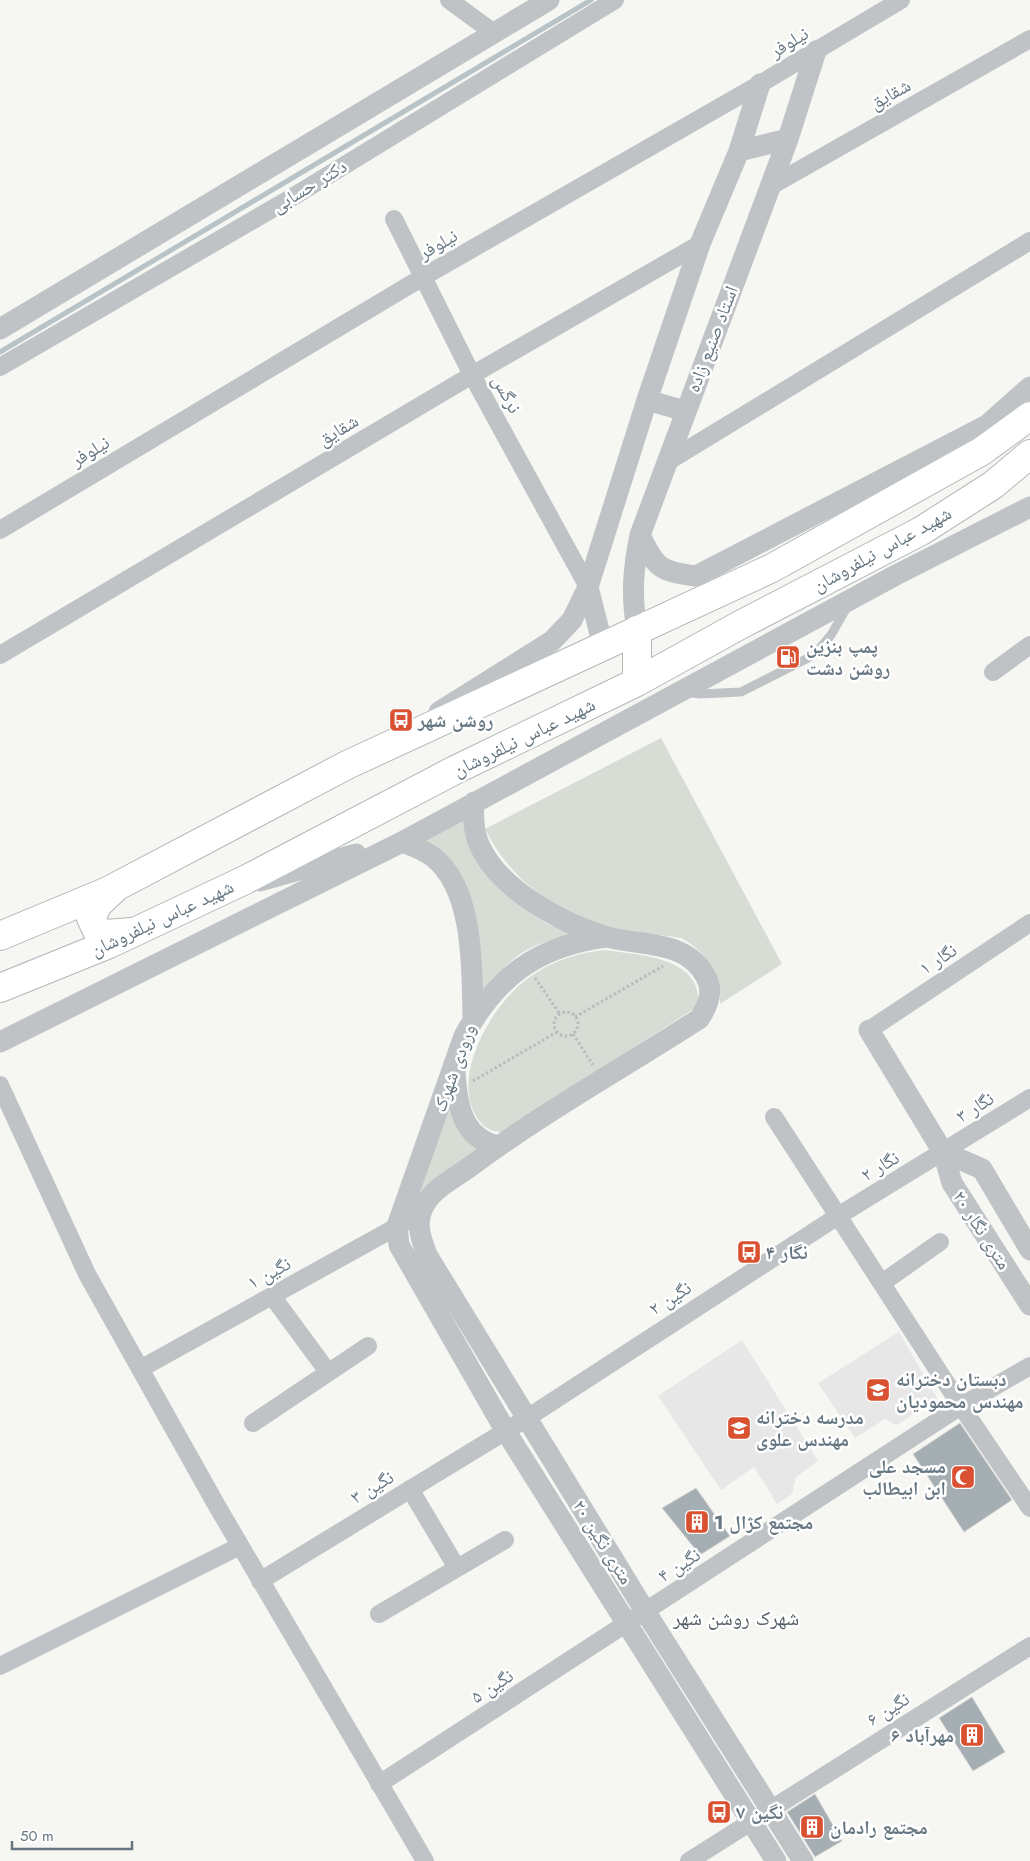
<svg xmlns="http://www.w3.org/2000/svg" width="1030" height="1861" viewBox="0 0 1030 1861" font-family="Jost,'Noto Naskh Arabic',sans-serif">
<rect width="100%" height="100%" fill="#f6f6f2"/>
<path fill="#e6e7e6" d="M899,1332L937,1398L897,1425L885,1419L855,1438L818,1383Z
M742,1340L818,1461L796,1477L792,1494L777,1504L754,1467L721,1490L658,1396Z"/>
<path fill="#d7dcd4" d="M661,738L782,964L720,1004C721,975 706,951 681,938C651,933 617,932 588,921C544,905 505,870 485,829Z
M464,814L510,897L544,922L574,934C525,945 510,956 481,997V963L421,839Z
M604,950C639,955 704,957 698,1006L503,1132C490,1132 483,1127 476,1116C452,1076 490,1010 521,984C546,963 572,954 604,950Z
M452,1101L482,1150L417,1193Z"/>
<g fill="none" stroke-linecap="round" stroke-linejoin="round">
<path stroke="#b8c3c7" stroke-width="5" d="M0,352L591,0"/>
</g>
<path fill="#a5aeb3" stroke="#d7d7d5" d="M960,1423L1012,1500L964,1532L913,1454Z
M696,1488L730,1536L700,1555L662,1508Z
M972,1697L1005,1752L973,1771L939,1718Z
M815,1794L842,1841L815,1857L787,1812Z"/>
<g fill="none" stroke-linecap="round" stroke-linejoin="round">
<defs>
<path id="primary" d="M637,682V630
M114,889L98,904L91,918L97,931L105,934L132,932
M0,936L108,891L347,765L772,568L982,451L1030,416
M0,988L109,944L245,880L455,770L637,682L740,625L921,531L993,485L1030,454"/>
</defs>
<use href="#primary" stroke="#b2b7ba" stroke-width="30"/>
<path stroke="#b9bcbe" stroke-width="3" stroke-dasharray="2.5 2.5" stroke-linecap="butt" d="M535,978L560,1014
M554 1024a12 12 0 1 1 24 0a12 12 0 1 1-24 0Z
M575,1017L663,966
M573,1034L593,1065
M473,1081L557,1032"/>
<path stroke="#bfc3c6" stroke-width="9" d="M686,692L700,694L741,692L814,655L831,635L847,607"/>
<path stroke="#bfc3c6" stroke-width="18" d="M449,0L494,33
M771,186L1030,39
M394,219L472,375L588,587
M0,367L291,198L615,0
M667,462L1030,241
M0,530L423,277L760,84L901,0
M0,655L472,375L700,244
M993,672L1030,645
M869,1030L1030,923
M0,1085L87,1274L217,1506L425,1861
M774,1117L961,1406L1030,1508
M882,1283L940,1242
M272,1296L328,1372
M140,1369L407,1221
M253,1423L368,1346
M410,1489L457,1568
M260,1581L527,1418L838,1216L1030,1098
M379,1614L505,1540
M0,1666L240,1546
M379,1784L961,1406L1030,1366
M689,1861L1030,1646"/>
<path stroke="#bfc3c6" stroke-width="21" d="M739,151L788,139
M0,329L549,0
M647,400L685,411
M640,535C655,567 660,572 696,576L987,425L1030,387
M637,630C631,596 633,569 640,535L788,139L816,51
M603,646L588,587L647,400L700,244L739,151L760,84
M439,712L552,641L572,620L588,587
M474,802C473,816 473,831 479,844C498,889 560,922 604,936C639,947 686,938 706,977C714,992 708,1006 699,1019C623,1068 544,1112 471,1166C456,1177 434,1188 425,1204C414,1222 421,1238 427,1255L645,1611L803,1861
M402,842C413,846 424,850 433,857C475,889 472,973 473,1020
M260,881L356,854
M606,937C538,946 497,976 464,1036L397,1226L399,1245L505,1430L776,1861
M869,1030L943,1152L952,1183L1030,1305
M0,1042L402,842L896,575L1030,507
M455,1072C457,1105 462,1138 498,1146
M943,1152L982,1169L1030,1250"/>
<use href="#primary" stroke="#fff" stroke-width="28"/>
</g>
<defs>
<symbol id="fuel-square" viewBox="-11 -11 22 22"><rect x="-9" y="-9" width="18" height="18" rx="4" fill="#d95130" stroke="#fff"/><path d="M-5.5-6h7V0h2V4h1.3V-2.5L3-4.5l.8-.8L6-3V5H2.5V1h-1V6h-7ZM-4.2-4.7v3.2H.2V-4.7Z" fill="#fff"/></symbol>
<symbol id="bus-square" viewBox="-11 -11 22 22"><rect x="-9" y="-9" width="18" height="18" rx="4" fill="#d95130" stroke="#fff"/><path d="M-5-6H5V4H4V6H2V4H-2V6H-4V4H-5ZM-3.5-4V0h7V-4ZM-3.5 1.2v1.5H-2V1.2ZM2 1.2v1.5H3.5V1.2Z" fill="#fff"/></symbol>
<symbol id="school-square" viewBox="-11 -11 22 22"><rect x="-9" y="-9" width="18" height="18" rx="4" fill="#d95130" stroke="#fff"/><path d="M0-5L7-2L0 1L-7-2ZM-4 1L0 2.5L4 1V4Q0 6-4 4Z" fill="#fff"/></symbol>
<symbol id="mosque-square" viewBox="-11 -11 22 22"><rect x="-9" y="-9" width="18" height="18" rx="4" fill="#d95130" stroke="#fff"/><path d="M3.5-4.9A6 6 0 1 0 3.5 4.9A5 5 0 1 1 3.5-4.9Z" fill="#fff"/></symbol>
<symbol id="building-square" viewBox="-11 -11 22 22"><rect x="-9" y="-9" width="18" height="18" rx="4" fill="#d95130" stroke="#fff"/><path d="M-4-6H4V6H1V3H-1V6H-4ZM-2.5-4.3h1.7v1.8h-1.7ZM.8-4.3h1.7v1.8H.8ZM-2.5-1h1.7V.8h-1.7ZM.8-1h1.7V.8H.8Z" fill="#fff"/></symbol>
</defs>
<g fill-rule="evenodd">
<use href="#fuel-square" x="774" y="643" width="28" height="28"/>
<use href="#bus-square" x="387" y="706" width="28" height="28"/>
<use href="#bus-square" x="735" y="1238" width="28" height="28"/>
<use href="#school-square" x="864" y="1376" width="28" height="28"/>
<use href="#school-square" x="725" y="1414" width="28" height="28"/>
<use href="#mosque-square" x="949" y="1463" width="28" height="28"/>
<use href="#building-square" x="683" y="1508" width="28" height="28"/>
<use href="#building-square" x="958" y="1721" width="28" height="28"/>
<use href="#bus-square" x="705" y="1798" width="28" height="28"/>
<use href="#building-square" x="798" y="1813" width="28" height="28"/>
</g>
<g text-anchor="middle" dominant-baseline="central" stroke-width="5" stroke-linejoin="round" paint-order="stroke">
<g font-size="19" fill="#667782" stroke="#fff">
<text transform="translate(789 42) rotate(-31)">نیلوفر</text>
<text transform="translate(890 94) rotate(-29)">شقایق</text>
<text transform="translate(309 186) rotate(-31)">دکتر حسابی</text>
<text transform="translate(438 244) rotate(-30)">نیلوفر</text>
<text transform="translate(712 339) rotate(-69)">استاد صنیع زاده</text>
<text transform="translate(507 394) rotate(62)">نرگس</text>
<text transform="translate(338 430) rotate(-31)">شقایق</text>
<text transform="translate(90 451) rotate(-31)">نیلوفر</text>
<text transform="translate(882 549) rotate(-29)">شهید عباس نیلفروشان</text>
<text transform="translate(524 737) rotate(-26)">شهید عباس نیلفروشان</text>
<text transform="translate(162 918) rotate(-25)">شهید عباس نیلفروشان</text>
<text transform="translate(938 959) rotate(-33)">نگار ۱</text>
<text transform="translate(454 1068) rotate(-70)">ورودی شهرک</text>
<text transform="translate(975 1107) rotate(-32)">نگار ۳</text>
<text transform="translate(880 1166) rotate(-31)">نگار ۲</text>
<text transform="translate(982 1230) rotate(57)">۲۰ متری نگار</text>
<text transform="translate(269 1273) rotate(-29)">نگین ۱</text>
<text transform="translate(670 1298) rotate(-33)">نگین ۲</text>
<text transform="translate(372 1487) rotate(-31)">نگین ۳</text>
<text transform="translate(603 1542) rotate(58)">۲۰ متری نگین</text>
<text transform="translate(679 1565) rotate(-33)">نگین ۴</text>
<text transform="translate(492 1686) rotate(-33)">نگین ۵</text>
<text transform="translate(888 1709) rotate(-32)">نگین ۶</text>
</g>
<g font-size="19" font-weight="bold" fill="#667782" stroke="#fff" text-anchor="start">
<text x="806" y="646">پمپ بنزین<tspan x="806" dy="22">روشن دشت</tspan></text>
<text x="418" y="720">روشن شهر</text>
<text x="766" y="1252">نگار ۴</text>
<text x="896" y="1379">دبستان دخترانه<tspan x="896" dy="22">مهندس محمودیان</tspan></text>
<text x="756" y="1417">مدرسه دخترانه<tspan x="756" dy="22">مهندس علوی</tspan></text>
<text x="946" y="1466" text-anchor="end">مسجد علی<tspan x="946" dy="22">ابن ابیطالب</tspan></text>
<text x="714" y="1522">مجتمع کژال 1</text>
<text x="954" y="1735" text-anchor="end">مهرآباد ۶</text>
<text x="736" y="1812">نگین ۷</text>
<text x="830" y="1827">مجتمع رادمان</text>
</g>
<g font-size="20" fill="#545f67" stroke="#fff">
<text x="736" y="1618">شهرک روشن شهر</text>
</g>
</g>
<path d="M12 1841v8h120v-8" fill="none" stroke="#667782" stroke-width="2.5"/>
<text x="20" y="1841" font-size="15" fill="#667782" stroke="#ffffff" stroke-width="4" paint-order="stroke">50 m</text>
</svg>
